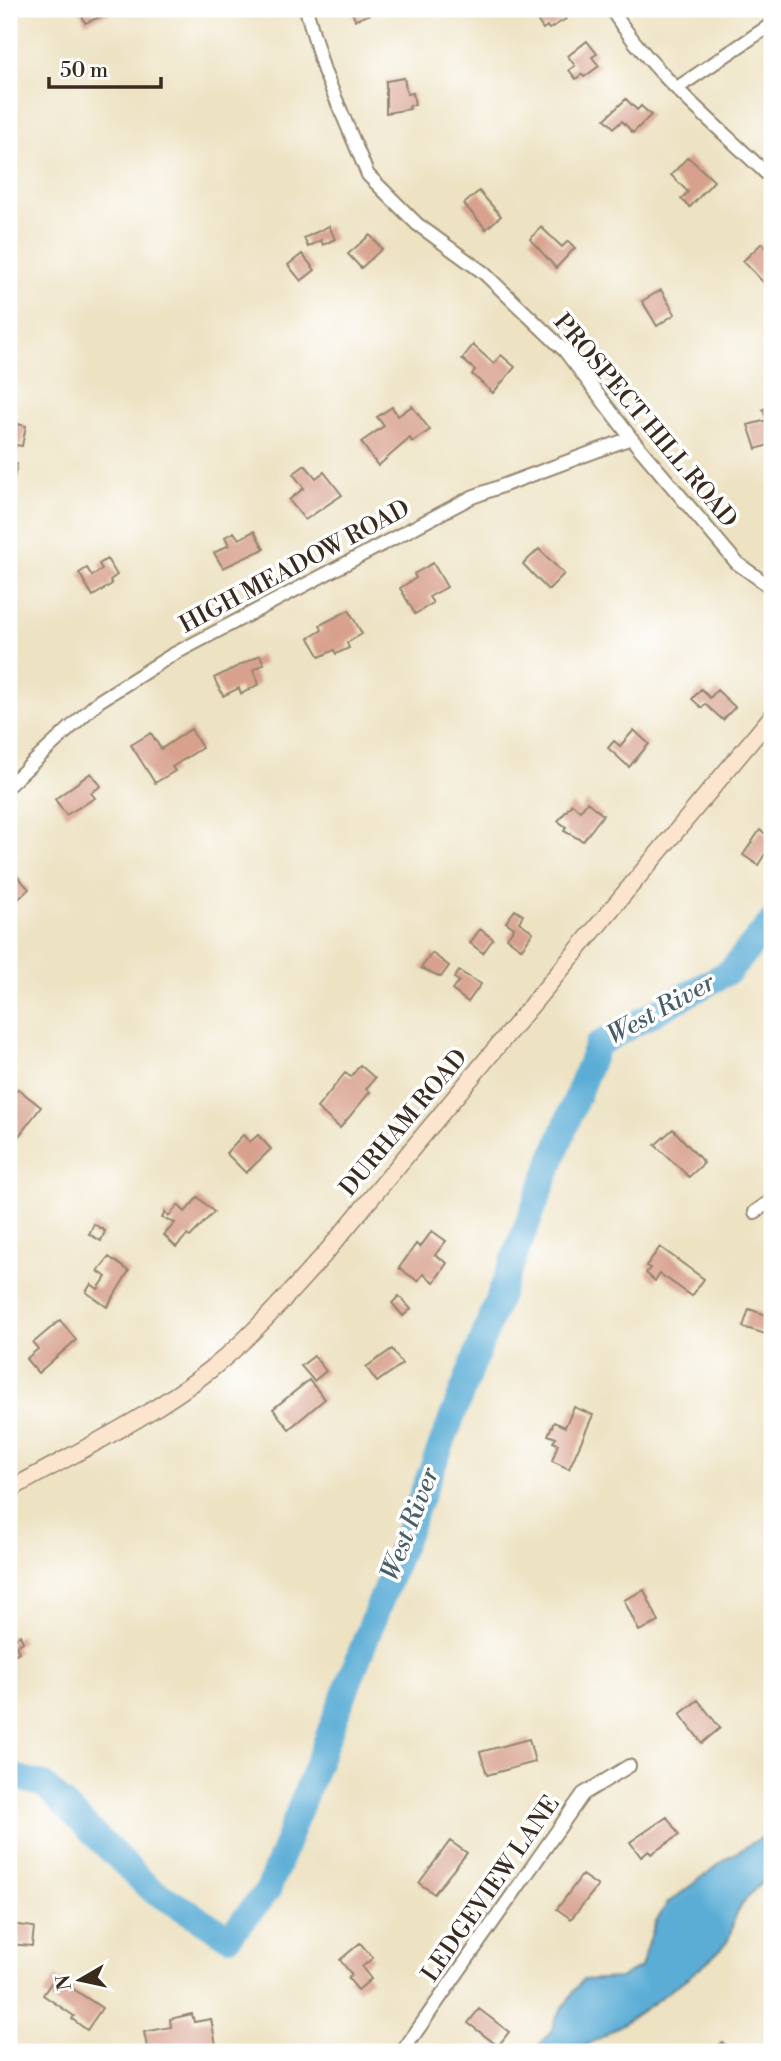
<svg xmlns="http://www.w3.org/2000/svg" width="781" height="2061" viewBox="0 0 781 2061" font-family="'Libre Bodoni',serif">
<rect width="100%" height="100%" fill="#fff"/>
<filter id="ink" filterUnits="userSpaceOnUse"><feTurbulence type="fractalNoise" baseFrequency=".0143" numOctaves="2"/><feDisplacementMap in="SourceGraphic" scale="14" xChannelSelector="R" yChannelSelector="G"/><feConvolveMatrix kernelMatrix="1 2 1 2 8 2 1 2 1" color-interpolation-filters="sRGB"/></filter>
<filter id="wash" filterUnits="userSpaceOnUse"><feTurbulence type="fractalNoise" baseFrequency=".00686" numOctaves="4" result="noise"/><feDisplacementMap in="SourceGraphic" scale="28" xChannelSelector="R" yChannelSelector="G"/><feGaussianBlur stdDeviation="1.57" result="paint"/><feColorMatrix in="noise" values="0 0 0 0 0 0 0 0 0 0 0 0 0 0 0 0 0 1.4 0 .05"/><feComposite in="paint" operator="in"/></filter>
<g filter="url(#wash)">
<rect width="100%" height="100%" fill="#ede2c2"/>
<path fill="#5cadd6" stroke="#4c6c7a" stroke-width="2" d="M772,1831V1875C757,1885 741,1902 734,1920C732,1926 731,1934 728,1940C717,1960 609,2037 586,2045L583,2052H534L554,2027L555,2019L582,1980L620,1978L641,1967L656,1921L668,1903L729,1857Z"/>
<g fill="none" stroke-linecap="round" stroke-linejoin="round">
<path stroke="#5cadd6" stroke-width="26" d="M9,1780L12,1776L44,1785L149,1888L229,1937L268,1890L597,1045L730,971L772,921"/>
</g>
<g id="blocks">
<path fill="#d8a18e" d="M79,9H121L85,23Z
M351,9H384L355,20Z
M537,9H559L566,19L549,29L547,26L543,29L537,20L542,17Z
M587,41L597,54L592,57L599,66L584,77L582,74L576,79L569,70L575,66L568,56Z
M404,78L407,94L413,93L415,105L409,106L410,109L386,113V81Z
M626,99L637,110L641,106L651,115L633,133L622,121L614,128L605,119Z
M688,157L714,181L690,207L681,199L688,192L671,175Z
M479,191L501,216L486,229L464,204Z
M329,226L335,239L323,245L321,240L308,247L304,238Z
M541,227L562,247L568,241L575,248L556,268L530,239Z
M370,235L382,249L361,268L348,254Z
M762,243L772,255L767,263L772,275L764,283L743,261Z
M302,254L315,270L301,281L288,265Z
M661,290L675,314L657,326L642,301Z
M473,345L494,364L501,355L515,367L493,393L472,374L475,370L462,359Z
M412,406L430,430L412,442L410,438L378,466L361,442L384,426L377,417L392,407L398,416Z
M772,406V444L756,449L748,425L767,420L763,409Z
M9,422L26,426L22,446L16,445L12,463L17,464L14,478L9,476Z
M305,465L316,478L324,472L342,495L305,520L289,500L304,488L293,474Z
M254,531L264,549L223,568L214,553L229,545L225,537L234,532L239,539Z
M539,549L564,574L548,590L523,564Z
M107,559L117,575L110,580L112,584L93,596L79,573L87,568L92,576L102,569L99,564Z
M433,563L447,587L429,597L433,603L415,614L400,588L416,578L414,574Z
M349,610L362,634L347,643L349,648L336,654L334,650L320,657L309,638L322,630L320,625Z
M260,655L264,664L253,670L259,684L241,694L239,688L223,696L214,678Z
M701,689L710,698L717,690L735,707L723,720L705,704L702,708L692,699Z
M191,729L202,748L172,767L175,771L155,783L131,745L151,733L161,749Z
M634,730L649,744L629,767L608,748L614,741L620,746Z
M91,773L101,786L91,793L95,798L66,815L55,799Z
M587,802L603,815L583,841L564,831L566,827L558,821L572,804L580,811Z
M760,830L772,838V843L758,865L743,855Z
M17,876L29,889L9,908V884Z
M515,910L523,915L519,922L533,932L522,949L507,938L514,928L506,922Z
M480,929L493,939L483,953L470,943Z
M432,953L449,966L441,977L421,968Z
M459,971L481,984L468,1002L452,990L459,981L454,978Z
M360,1065L375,1078L366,1089L370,1092L340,1128L317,1108L345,1073L351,1077Z
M18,1089L41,1107L18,1137L9,1130V1115L15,1107L9,1101Z
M673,1129L704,1163L689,1177L655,1145Z
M243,1135L250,1142L258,1135L271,1149L246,1173L226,1153Z
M198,1197L214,1212L190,1237L187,1235L176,1247L164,1235L175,1223L162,1218L165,1212L169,1216L178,1205L185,1212Z
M94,1224L105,1231L101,1241L89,1234Z
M432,1231L446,1241L435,1255L447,1263L434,1282L423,1274L418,1281L399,1268L416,1244L420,1247Z
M660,1247L704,1279L692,1296L660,1274L655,1281L646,1273L650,1268L646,1266Z
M109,1257L129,1271L107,1307L86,1292L91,1284L98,1289L106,1277L98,1271Z
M399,1296L411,1309L403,1316L392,1303Z
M749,1309L772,1317V1336L743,1327Z
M60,1320L76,1340L38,1373L26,1359L38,1349L33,1343Z
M392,1349L402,1364L377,1382L366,1367Z
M314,1356L326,1371L314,1381L301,1366Z
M309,1380L325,1399L289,1429L273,1409Z
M574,1407L593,1415L569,1469L552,1461L558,1444L553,1442L556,1438L548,1435L554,1422L565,1427Z
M644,1590L659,1622L639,1631L624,1600Z
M9,1633L12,1640L20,1635L23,1642L16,1646L19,1652L9,1658Z
M698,1700L720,1728L702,1743L680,1714Z
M529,1739L535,1762L487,1775L480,1752Z
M667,1817L679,1835L651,1854L649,1851L641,1857L630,1842Z
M450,1841L467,1853L434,1894L419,1883Z
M582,1875L598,1886L571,1919L557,1909Z
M9,1919L11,1924L34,1927L32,1946L9,1944Z
M360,1943L373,1958L362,1967L371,1979L358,1990L348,1978L352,1975L340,1960Z
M55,1977L102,2008L87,2030L72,2019L74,2016L43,1995Z
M479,2009L509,2032L498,2046L468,2023Z
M192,2014L194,2022L211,2019L216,2045L179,2052H148L144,2032L171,2027L170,2019Z
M722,2042L731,2052H711Z"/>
</g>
</g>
<g filter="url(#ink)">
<use href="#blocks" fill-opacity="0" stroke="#948670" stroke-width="2"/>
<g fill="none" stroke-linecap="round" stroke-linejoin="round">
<defs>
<path id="street" d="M306,9L324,71L368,175L417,224L484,273L565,351L631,438L737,563L772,588
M611,9C652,74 717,125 772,179
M677,88L772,24
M9,785L99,701L172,655L472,497L631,438
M755,1212L772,1200
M402,2052L583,1794L629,1766"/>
<path id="secondary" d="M9,1490C76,1452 149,1418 210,1370C252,1337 287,1295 323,1256L772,716"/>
</defs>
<use href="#street" stroke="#948670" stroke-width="16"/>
<use href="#secondary" stroke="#948670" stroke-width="19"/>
<use href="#street" stroke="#fff" stroke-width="12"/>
<use href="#secondary" stroke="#fce5cf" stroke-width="16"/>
</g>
</g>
<g text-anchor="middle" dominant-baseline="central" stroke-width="7" stroke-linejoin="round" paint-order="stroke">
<g font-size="24" fill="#3b2a1e" stroke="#fff">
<text transform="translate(645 421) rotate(50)">PROSPECT HILL ROAD</text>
<text transform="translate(295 567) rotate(-28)">HIGH MEADOW ROAD</text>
<text transform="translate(404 1123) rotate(-50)">DURHAM ROAD</text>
<text transform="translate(491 1889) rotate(-55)">LEDGEVIEW LANE</text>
</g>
<g font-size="26" font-style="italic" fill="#485e68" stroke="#fff">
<text transform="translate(661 1009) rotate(-29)">West River</text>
<text transform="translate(410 1524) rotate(-69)">West River</text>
</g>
</g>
<rect width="781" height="2061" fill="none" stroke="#fff" stroke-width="35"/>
<g transform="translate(80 1980) rotate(261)" stroke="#ffffff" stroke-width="5" paint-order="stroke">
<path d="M0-5L12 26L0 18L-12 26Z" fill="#3b2a1e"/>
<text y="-10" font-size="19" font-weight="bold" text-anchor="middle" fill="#3b2a1e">N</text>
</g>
<path d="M49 77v10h112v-10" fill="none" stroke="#3b2a1e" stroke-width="3.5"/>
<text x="60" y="77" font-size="21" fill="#3b2a1e" stroke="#ffffff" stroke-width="5" paint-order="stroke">50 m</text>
</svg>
